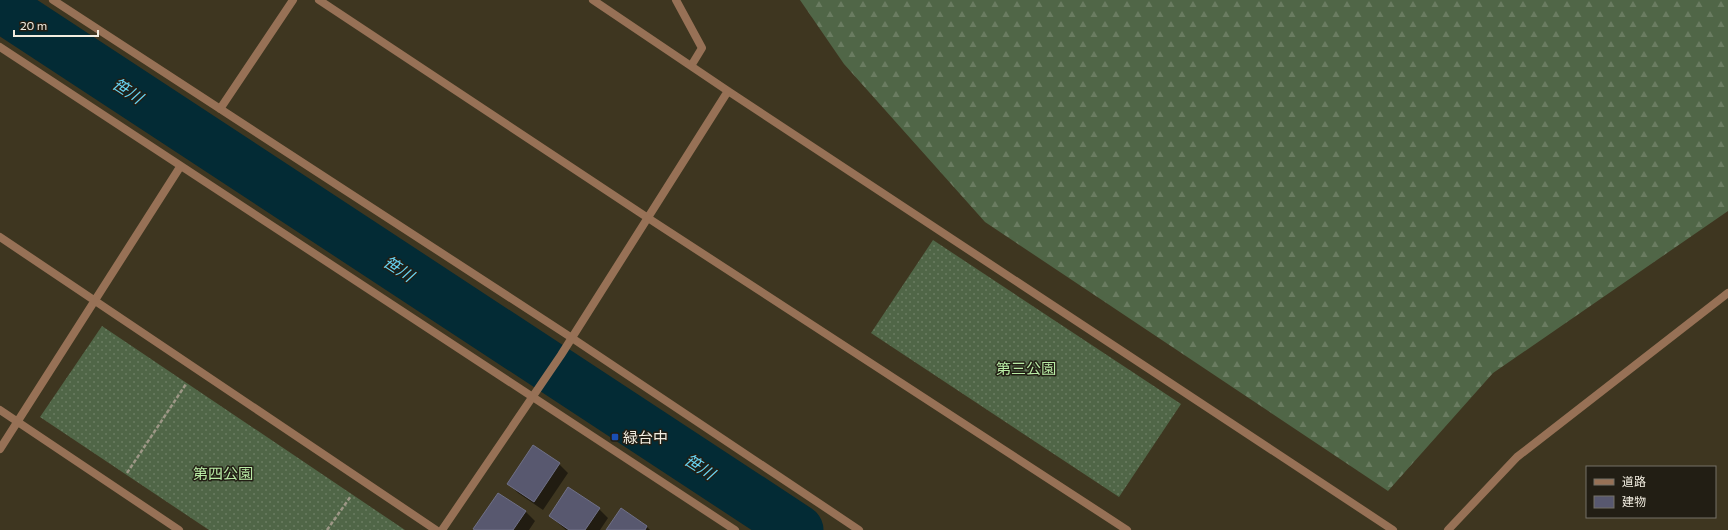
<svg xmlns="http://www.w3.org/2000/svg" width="1728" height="530" viewBox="0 0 1728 530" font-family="Commissioner,'Noto Sans JP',sans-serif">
<defs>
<pattern id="grass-dots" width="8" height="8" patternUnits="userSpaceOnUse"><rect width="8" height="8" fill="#506647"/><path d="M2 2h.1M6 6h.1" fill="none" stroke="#6a7c61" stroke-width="1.8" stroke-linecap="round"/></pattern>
<pattern id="forest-firs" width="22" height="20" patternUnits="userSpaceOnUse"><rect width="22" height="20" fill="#506647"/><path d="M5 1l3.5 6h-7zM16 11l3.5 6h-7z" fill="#6a7c61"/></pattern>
</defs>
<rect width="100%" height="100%" fill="#3e3620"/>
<path fill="url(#grass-dots)" d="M933,240L1181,404L1119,497L871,333Z
M102,326L405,530H209L40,417Z"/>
<path fill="url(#forest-firs)" d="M800,0H1728V211L1493,373L1388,491L985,222L844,64Z"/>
<path fill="#0007" d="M559,464L568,473L543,510L518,493L509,484Z
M498,494L526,512L535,521L529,530H476Z
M599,509L608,518L600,530H566L550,516Z
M621,510L647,527L650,530H607Z"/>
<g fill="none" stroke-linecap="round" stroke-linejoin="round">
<path stroke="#032b35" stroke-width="51" d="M0,6L798,530"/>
</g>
<path fill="#58586f" stroke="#707188" d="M533,445L560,463L534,502L507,484Z
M568,487L600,508L585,530H569L549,516Z
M498,493L526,511L513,530H475L473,529Z
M621,508L647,526L645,530H606Z"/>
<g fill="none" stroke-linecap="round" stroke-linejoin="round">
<path stroke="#9d9786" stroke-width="2.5" stroke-dasharray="4 2" stroke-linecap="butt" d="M127,473L186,384
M327,530L351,496"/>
<path stroke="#977156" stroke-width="8" d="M53,0L572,338L859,530
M319,0L648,218L1127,530
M593,0L728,91L1393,530
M676,0L702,48L691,66
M220,109L293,0
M0,237L436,530
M0,410L179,530
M0,449L180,167
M442,530L561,355L728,91
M1448,530L1517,457L1728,293"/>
<path stroke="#977156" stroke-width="8" d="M0,47L735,530"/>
</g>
<rect fill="#1a4fb4" stroke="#221e14" stroke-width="1.5" x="611" y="433" width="8" height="8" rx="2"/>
<g text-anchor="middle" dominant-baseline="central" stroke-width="3" stroke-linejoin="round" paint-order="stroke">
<g font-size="15" fill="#b9eba5" stroke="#221e14">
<text x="1026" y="368">第三公園</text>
<text x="223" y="473">第四公園</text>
</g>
<g font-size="15" fill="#f2ede0" stroke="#221e14" text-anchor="start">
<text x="623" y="437">緑台中</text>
</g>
<g font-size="16" font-style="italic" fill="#67d2f0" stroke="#221e14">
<text transform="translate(128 90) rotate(33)">笹川</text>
<text transform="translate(399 268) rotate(33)">笹川</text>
<text transform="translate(700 466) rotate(33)">笹川</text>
</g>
</g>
<rect x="1586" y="466" width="130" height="52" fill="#221e14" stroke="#757166"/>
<rect x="1594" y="479" width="20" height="6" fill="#977156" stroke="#757166"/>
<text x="1622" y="486" font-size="12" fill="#f2ede0">道路</text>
<rect x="1594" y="496" width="20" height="12" fill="#58586f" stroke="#757166"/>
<text x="1622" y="506" font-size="12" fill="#f2ede0">建物</text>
<path d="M14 30v6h84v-6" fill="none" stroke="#f2ede0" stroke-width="2"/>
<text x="20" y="30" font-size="12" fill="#f2ede0" stroke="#221e14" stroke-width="3" paint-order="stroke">20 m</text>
</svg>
